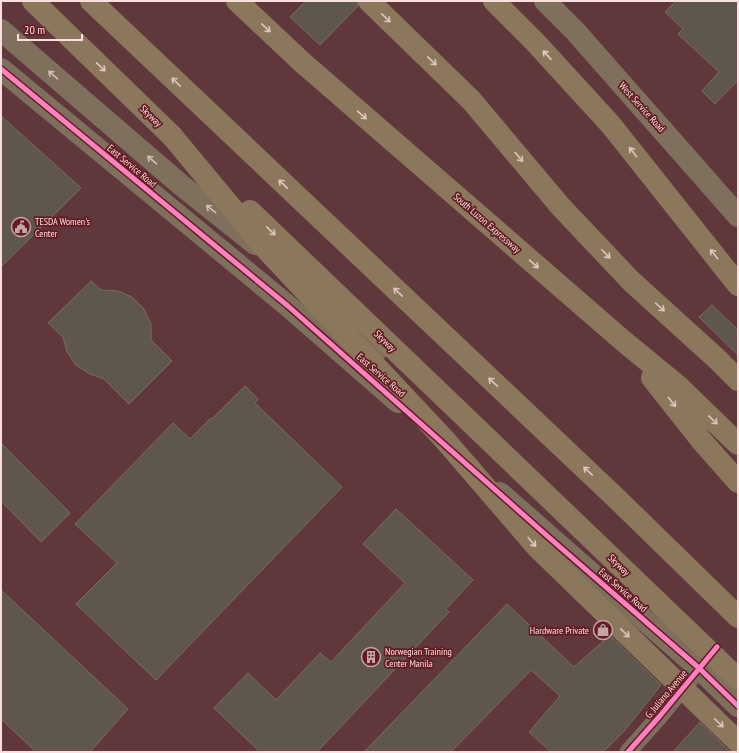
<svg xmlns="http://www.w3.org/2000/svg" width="739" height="753" viewBox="0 0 739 753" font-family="'PT Sans Narrow',sans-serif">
<rect width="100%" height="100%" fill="#60383b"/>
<path fill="#5f564c" stroke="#776e64" d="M306,1H357L358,6L320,45L290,17Z
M676,1H738V80L715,104L702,91L719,72L678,34L683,29L665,12Z
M1,116L81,188L1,267Z
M91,281L101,290L118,291L132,297L144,309L151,324V340L172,361L129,404L104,379L90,374L76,365L67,352L63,337L48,323Z
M712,305L738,330V355L699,317Z
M245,386L258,399L255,403L342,487L156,680L76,604L117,563L75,524L173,423L190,439L211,418L212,419Z
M1,443L70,513L41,542L1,501Z
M396,509L473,580L446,609L449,612L317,752H260L214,708L248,673L276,700L320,653L331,662L405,583L363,544Z
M1,590L128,709L90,752H36L1,719Z
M507,604L574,667L610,635L661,685L625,730L603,752H551L529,732L560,696L531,670L451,752H364Z
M700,722L729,751L731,752H673Z"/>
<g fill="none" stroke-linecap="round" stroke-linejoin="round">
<path stroke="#7d6e61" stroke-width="17" d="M628,752L659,717L707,659"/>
<path stroke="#7f6f5d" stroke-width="22" d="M545,1L575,31L738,216
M1,30L181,185L255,244
M1,69L288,306L398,402
M328,304L379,348
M500,493L699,668L738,706"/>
<path stroke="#8a775c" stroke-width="22" d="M33,1L172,136
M91,1L616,498L738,617
M237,1L303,63L621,339L678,386L738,444
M369,1L471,100L561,207L631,281L717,359L738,380
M494,1L535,42L611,125L738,285
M652,378L701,440L738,482"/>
<path stroke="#8a775c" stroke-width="22" d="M172,136L264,247L444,439L537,547L738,742
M250,211L738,679"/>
<defs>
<path id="cycleway" d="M1,69L288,306L545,534L699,668L738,706
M628,752L659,717L717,647"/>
</defs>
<use href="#cycleway" stroke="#641c23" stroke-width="8"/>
<use href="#cycleway" stroke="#ff80c0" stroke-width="5"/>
</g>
<defs><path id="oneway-shaft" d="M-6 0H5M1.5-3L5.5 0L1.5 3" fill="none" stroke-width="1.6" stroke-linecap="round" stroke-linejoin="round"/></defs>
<g stroke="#dec5be">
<use href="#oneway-shaft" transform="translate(386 18) rotate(43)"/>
<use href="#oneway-shaft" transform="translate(266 28) rotate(43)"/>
<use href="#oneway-shaft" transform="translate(547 55) rotate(-133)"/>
<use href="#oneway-shaft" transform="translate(432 61) rotate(44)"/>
<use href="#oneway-shaft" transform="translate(101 67) rotate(44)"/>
<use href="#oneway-shaft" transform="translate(176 82) rotate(-136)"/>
<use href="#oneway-shaft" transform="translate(362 115) rotate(41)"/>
<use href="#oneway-shaft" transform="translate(633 152) rotate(-128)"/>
<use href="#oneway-shaft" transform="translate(519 157) rotate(50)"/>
<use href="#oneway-shaft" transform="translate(283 184) rotate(-137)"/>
<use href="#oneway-shaft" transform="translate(271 231) rotate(44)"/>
<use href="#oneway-shaft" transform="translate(606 254) rotate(46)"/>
<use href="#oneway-shaft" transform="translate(714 254) rotate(-128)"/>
<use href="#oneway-shaft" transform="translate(534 264) rotate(41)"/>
<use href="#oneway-shaft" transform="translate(398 292) rotate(-137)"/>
<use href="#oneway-shaft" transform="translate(660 307) rotate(42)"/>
<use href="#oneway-shaft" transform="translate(493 382) rotate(-137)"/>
<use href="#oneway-shaft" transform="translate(672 402) rotate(52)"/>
<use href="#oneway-shaft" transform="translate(713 420) rotate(44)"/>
<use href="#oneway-shaft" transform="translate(588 471) rotate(-137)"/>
<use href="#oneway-shaft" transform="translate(532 542) rotate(49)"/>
<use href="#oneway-shaft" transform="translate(625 633) rotate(44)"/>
<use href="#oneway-shaft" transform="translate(719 723) rotate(44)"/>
</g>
<g stroke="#d5bdb7">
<use href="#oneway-shaft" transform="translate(53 75) rotate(-139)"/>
<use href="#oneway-shaft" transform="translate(152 160) rotate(-139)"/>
<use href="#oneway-shaft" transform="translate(211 209) rotate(-142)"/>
</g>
<defs>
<symbol id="civic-ring" viewBox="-11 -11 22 22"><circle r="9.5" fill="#641c23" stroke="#c4a5a5" stroke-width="1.5"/><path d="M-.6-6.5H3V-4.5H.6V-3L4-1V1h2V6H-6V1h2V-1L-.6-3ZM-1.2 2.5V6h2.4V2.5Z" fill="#c4a5a5"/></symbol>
<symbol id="shop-ring" viewBox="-11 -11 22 22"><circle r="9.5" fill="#641c23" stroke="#c4a5a5" stroke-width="1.5"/><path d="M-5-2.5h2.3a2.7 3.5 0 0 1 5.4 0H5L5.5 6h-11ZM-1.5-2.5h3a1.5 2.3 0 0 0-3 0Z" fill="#c4a5a5"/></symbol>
<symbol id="building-ring" viewBox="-11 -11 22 22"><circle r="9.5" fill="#641c23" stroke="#c4a5a5" stroke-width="1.5"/><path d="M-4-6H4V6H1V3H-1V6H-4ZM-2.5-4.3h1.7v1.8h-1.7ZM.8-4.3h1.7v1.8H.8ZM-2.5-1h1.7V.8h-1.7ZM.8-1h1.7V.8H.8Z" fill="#c4a5a5"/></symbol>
</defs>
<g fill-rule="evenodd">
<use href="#civic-ring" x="10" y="216" width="22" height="22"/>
<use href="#shop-ring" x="592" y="619" width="22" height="22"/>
<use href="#building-ring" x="360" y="646" width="22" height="22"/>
</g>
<g text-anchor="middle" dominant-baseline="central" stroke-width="3.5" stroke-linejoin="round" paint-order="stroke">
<g font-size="10" fill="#fadfde" stroke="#641c23">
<text transform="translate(642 107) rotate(48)">West Service Road</text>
<text transform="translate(151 116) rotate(44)">Skyway</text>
<text transform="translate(132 166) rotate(40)">East Service Road</text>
<text transform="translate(487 223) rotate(41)">South Luzon Expressway</text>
<text transform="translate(385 341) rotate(44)">Skyway</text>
<text transform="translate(381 375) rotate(41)">East Service Road</text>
<text transform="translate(619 565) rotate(44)">Skyway</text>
<text transform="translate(623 590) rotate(41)">East Service Road</text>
<text transform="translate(666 694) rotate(-50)">G. Juliano Avenue</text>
</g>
<g font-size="10" fill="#fadfde" stroke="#641c23" text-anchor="start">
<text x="35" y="221">TESDA Women's<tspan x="35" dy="12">Center</tspan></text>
<text x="589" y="630" text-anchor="end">Hardware Private</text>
<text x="385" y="651">Norwegian Training<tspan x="385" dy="12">Center Manila</tspan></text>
</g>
</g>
<rect width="739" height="753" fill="none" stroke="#fadfde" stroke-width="4"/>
<path d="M18 34v6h64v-6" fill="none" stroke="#fadfde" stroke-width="2"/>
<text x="24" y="34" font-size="12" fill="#fadfde" stroke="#641c23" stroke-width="3" paint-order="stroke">20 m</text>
</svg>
